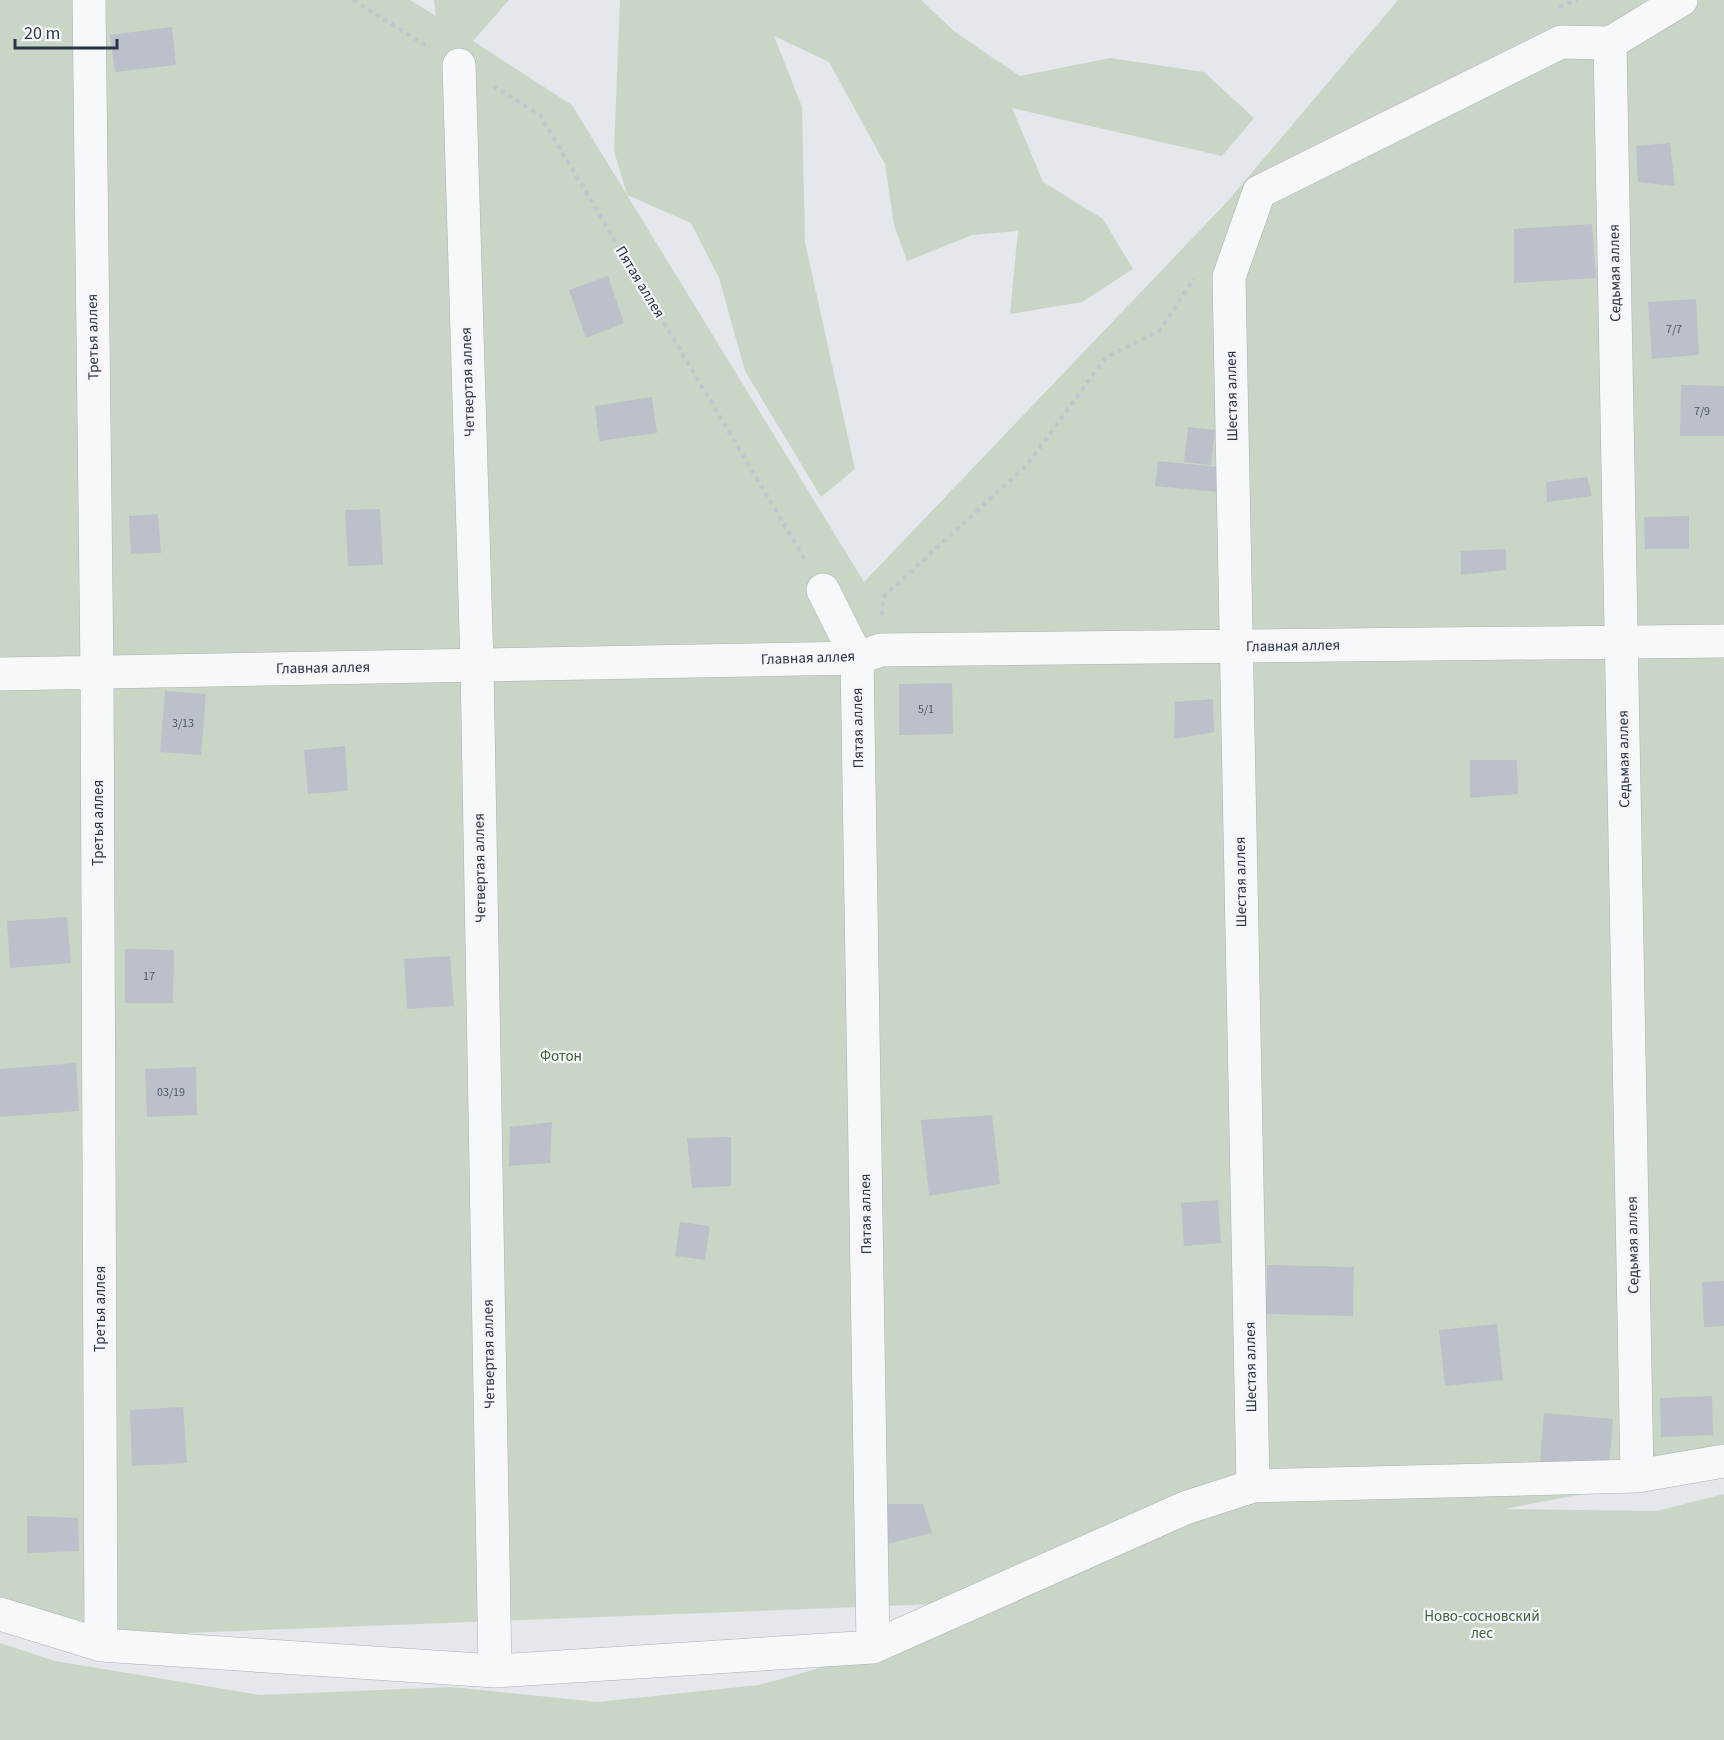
<svg xmlns="http://www.w3.org/2000/svg" width="1724" height="1740" viewBox="0 0 1724 1740" font-family="'Source Sans 3',sans-serif">
<rect width="100%" height="100%" fill="#e4e7ec"/>
<path fill="#c9d6c5" d="M0,0H410L436,16L434,0H509L473,41L572,105L627,195L614,151L620,0H921L955,32L1020,76L1110,58L1204,72L1254,118L1222,156L1012,108L1043,182L1103,219L1133,269L1082,302L1010,314L1018,231L972,235L907,261L894,225L885,164L829,62L774,36L802,107L805,242L855,469L821,497L745,371L719,278L691,223L627,195L864,582L1226,203L1398,0H1724V1467L1505,1509L1657,1511L1724,1494V1740H0V1643L55,1661L260,1695L451,1687L597,1702L759,1685L887,1649L987,1602L108,1636L0,1606Z"/>
<path fill="#bbc0ca" d="M172,27L176,65L115,72L110,35Z
M1670,143L1675,186L1638,182L1636,146Z
M1592,224L1596,278L1514,283V229Z
M608,276L624,323L586,338L569,290Z
M1696,299L1699,355L1652,359L1648,302Z
M1681,385L1724,386V436H1680Z
M652,397L657,433L599,441L595,406Z
M1188,427L1215,430L1211,465L1184,462Z
M1158,461L1219,467L1217,492L1155,486Z
M1587,477L1592,496L1547,502L1546,482Z
M380,509L383,565L348,566L345,510Z
M158,514L161,553L131,554L129,516Z
M1689,516V549H1645L1644,517Z
M1506,549V570L1461,575V551Z
M952,683L953,734L899,735V684Z
M165,691L206,694L201,755L160,752Z
M1213,699L1214,732L1174,739L1175,702Z
M345,746L348,791L308,794L304,750Z
M1470,760H1517L1518,794L1470,798Z
M67,917L71,963L10,968L7,921Z
M125,949L174,950L173,1003H125Z
M450,956L454,1006L407,1009L404,959Z
M76,1063L79,1111L0,1117V1069Z
M196,1067L197,1115L147,1117L145,1069Z
M992,1115L1000,1184L929,1196L921,1120Z
M552,1122L550,1163L509,1166L510,1127Z
M731,1137V1186L692,1188L687,1138Z
M1218,1200L1221,1243L1184,1246L1181,1203Z
M680,1222L710,1226L705,1260L675,1256Z
M1267,1265L1354,1267L1353,1316L1266,1314Z
M1724,1281V1326L1704,1327L1702,1282Z
M1497,1324L1503,1380L1445,1386L1439,1330Z
M1712,1396L1713,1435L1661,1437L1660,1398Z
M183,1407L187,1463L132,1466L130,1410Z
M1544,1413L1613,1419L1609,1469L1540,1463Z
M878,1504H923L932,1533L878,1546Z
M27,1516L78,1518L79,1551L27,1553Z"/>
<g fill="none" stroke-linecap="round" stroke-linejoin="round">
<defs>
<path id="minor" d="M89,0L97,673L101,1645
M1610,43L1637,1476
M459,65L477,665L495,1671
M823,590L857,658L873,1647
M0,674L857,658L881,650L1724,641
M1253,1486L1229,277L1259,192L1561,42L1610,43L1681,0
M0,1614L101,1645L495,1671L873,1647L1185,1508L1253,1486L1637,1476L1724,1461"/>
</defs>
<use href="#minor" stroke="#a9aeb7" stroke-width="34"/>
<path stroke="#c2c5cb" stroke-width="4" stroke-dasharray="4.5 4.5" stroke-linecap="butt" d="M353,0L430,48
M1559,7L1577,0
M493,86L540,115L806,561
M882,615L883,597L1027,465L1106,357L1159,331L1194,279"/>
<use href="#minor" stroke="#f7f8fa" stroke-width="33"/>
</g>
<g text-anchor="middle" dominant-baseline="central" stroke-width="4.5" stroke-linejoin="round" paint-order="stroke">
<g font-size="12" fill="#4f5766">
<text x="1674" y="329">7/7</text>
<text x="1702" y="411">7/9</text>
<text x="926" y="709">5/1</text>
<text x="183" y="723">3/13</text>
<text x="149" y="976">17</text>
<text x="171" y="1092">03/19</text>
</g>
<g font-size="15" fill="#2b3445" stroke="#f4f6f9">
<text transform="translate(1615 273) rotate(-91)">Седьмая аллея</text>
<text transform="translate(640 282) rotate(59)">Пятая аллея</text>
<text transform="translate(93 337) rotate(-91)">Третья аллея</text>
<text transform="translate(468 382) rotate(-92)">Четвертая аллея</text>
<text transform="translate(1232 396) rotate(-91)">Шестая аллея</text>
<text transform="translate(1293 646) rotate(-1)">Главная аллея</text>
<text transform="translate(808 658) rotate(-2)">Главная аллея</text>
<text transform="translate(323 668) rotate(-1)">Главная аллея</text>
<text transform="translate(858 728) rotate(-91)">Пятая аллея</text>
<text transform="translate(1624 759) rotate(-91)">Седьмая аллея</text>
<text transform="translate(98 823) rotate(-90)">Третья аллея</text>
<text transform="translate(480 868) rotate(-91)">Четвертая аллея</text>
<text transform="translate(1241 882) rotate(-91)">Шестая аллея</text>
<text transform="translate(866 1214) rotate(-91)">Пятая аллея</text>
<text transform="translate(1633 1245) rotate(-91)">Седьмая аллея</text>
<text transform="translate(100 1309) rotate(-90)">Третья аллея</text>
<text transform="translate(489 1354) rotate(-91)">Четвертая аллея</text>
<text transform="translate(1251 1367) rotate(-91)">Шестая аллея</text>
</g>
<g font-size="15" fill="#3f6138" stroke="#f4f6f9">
<text x="561" y="1056">Фотон</text>
<text x="1482" y="1616">Ново-сосновский<tspan x="1482" dy="17">лес</tspan></text>
</g>
</g>
<path d="M15 39v9h102v-9" fill="none" stroke="#2b3445" stroke-width="3"/>
<text x="24" y="39" font-size="18" fill="#2b3445" stroke="#f4f6f9" stroke-width="4.5" paint-order="stroke">20 m</text>
</svg>
